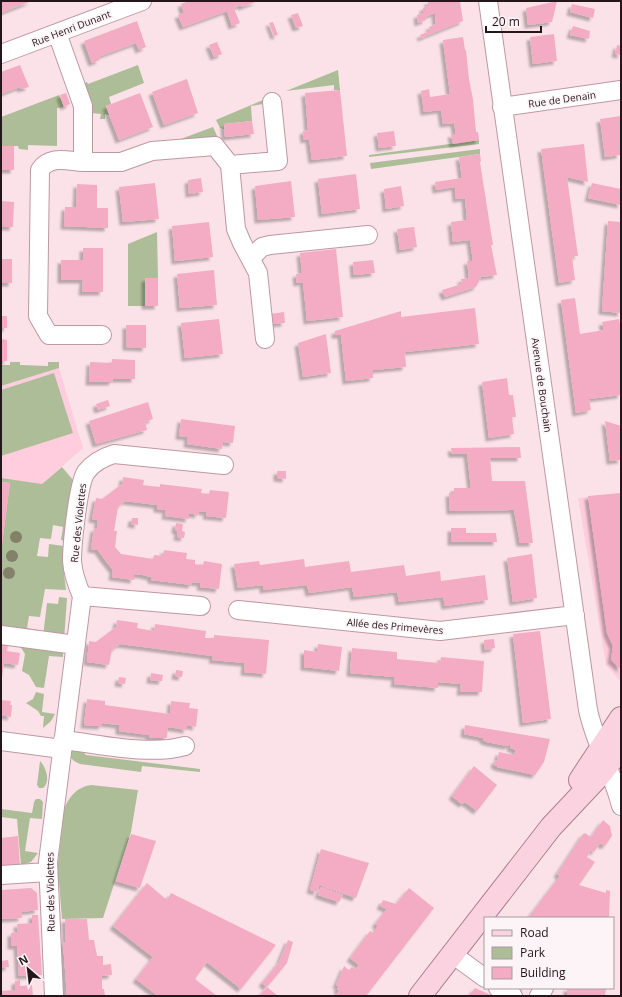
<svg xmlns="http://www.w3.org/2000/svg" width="622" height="997" viewBox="0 0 622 997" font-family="'Open Sans',sans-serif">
<defs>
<filter id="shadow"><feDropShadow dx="-3.5" dy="3.5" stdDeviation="1" flood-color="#0004"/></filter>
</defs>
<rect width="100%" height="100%" fill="#fbe2e9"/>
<path fill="#ffcddd" d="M59,368L83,448L42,484L1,639V386Z
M621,493V682L606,665L578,498Z"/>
<path fill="#adbd97" d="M138,65L144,83L109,97L111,104L106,106L109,115L105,114V119H100L101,114L91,113L83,84L87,82L88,84Z
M338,70L340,90H334V85L286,91Z
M59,95L64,107L57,108V146L28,145V150L19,149L18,146H1V117Z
M263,100V104L251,106L252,121L224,124V129L220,128L216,120L211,122Z
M213,127L218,138L170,143Z
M479,140V144L369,157V155Z
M480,149V154L371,169L370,163Z
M157,232L158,278L145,279V306H128V244Z
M10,362H20V365L48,366V362H59V368L1,386V365H10Z
M54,373L73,433L1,456V390Z
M62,467L73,480L65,541L61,540L63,527L53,525L51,539L40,538L37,556L48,557L49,544L64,546L63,565L66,590L45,589L40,617L29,616L27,628L38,630L37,636L1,631V550L10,483L1,482V478L42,484Z
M59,597L67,598L64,640L43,636L47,603L58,604Z
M20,646L63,648V657L49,656L44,688L36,687L29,675L22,671L25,654Z
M36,692L44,694L42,712L55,714L51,721L43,728L44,716H41L38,711L26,703L33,699Z
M79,748L86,755L200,769V772L142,766L141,772L80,764L74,761L71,758L72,751Z
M40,761C46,767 51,782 43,788H39L37,785Z
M91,785L138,790L131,832L103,918L62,919L59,882L57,878V872L64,810C68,797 77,787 91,785Z
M36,799H40L43,802L42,819L30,818L25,851L38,853L31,862L21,865L17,819L1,817V809L32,813L34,802Z"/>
<path fill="#f3acc4" filter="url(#shadow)" d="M1,1H32L1,13Z
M189,1H258L242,7L241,5L234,8L240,23L232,26L227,11L183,27L178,15L184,13L181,4Z
M428,1H460L463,21L421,38L420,35L430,31L429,27L436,24L435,13L425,17L426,20L418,23L417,15L423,13V8L428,6Z
M557,1L552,22L528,25L526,8Z
M572,4L595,9L593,18L570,12Z
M298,13L303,26L296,28L291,15Z
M137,21L146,47L139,50L136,43L98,57L100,60L92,63L84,41Z
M273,22L278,35L274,36L269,23Z
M573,26L590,31L589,39L570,35Z
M554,34L557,61L533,64L530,37Z
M463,37L465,50H466L469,79L473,99L476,132H478L479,140L453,144L451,134H456L454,123L443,124L441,110L424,112L421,91L429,89L430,97L450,94L443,40Z
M217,42L222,54L214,57L209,45Z
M617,45L621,46V55L615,54Z
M20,65L29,87L21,89L20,87L1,94V72Z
M187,79L198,113L164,125L152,92Z
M340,90L347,156L312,160L309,139L304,140L303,131L308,130L305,93Z
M66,93L70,104L64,107L60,95Z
M140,93L153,127L119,140L106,106Z
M621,116L620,155L605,157L600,119Z
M252,121L254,134L225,137L224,124Z
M394,131L396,146L379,148L377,133Z
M584,144L588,182L567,177L578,256H572L575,280L559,283L541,149Z
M1,146H14V170H1Z
M480,154L481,161L480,162L493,245H491L497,275L481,277L476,287L445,297L442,290L462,284L461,279L469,278L467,261H473L470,240L453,242L451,222L467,220L465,198L456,199L455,187L436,190L435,182L462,178L459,157Z
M356,174L360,209L322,214L318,179Z
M201,178L203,192L189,194L188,180Z
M291,181L295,217L258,220L255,186Z
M155,183L159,219L123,222L119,187Z
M592,183L621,189V205L588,198Z
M77,184L97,185V208H108V228L64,226L65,207H76Z
M401,186L404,206L386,209L384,189Z
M1,201L14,202L13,227H1Z
M608,221L621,222V313L602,311Z
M209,222L213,257L175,261L172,226Z
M414,227L417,247L400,250L397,229Z
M83,248H103V292H82L83,280H61V260H83Z
M336,249L343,317L307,321L303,282L297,283L296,274L302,273L300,253Z
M1,259H12V283H1Z
M373,260L375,273L354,275L353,262Z
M214,270L217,305L180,308L177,274Z
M145,278H158V306H145Z
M575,298L580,334L604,330L602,322L619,319L621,328V395L589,399L591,410L576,413L561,300Z
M475,308L479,344L405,352L406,367L373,370V378L346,381L341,335H335V331L401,311V317Z
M284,312L285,323L271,324L270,314Z
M1,316H7V328H1Z
M219,319L223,354L185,358L181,323Z
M126,325H146V348L126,347Z
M326,334L331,373L303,377L298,343Z
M1,339L7,340V361H1Z
M112,359L135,360V379H113L112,382H89L90,362L112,363Z
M507,378L509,395H513L516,417H512L514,434L489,438L482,382Z
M108,400L110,406L98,410L96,404Z
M148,402L153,419L145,422L147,430L96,444L89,421Z
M181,419L235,426L233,443L223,442L222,449L187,444L188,437L179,436Z
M605,421L621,426V460L610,461Z
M520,447L521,458H490L492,481H525L533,543H520L514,510L450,511L449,493H454V488H471L467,454H452L451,448Z
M277,471H286V479L277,478Z
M123,477L144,480L143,485L151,486L160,487V484L202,489L201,493L209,494L210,490L229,492L226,518L206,516L207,512L199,511L198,515L189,513V519L165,516L166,510L157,509V505L125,501L118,507L114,531H117L115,547L121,554L153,559L154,555L163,556L164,550L187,553L186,559L195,560V564L203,565L204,561L222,564L219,589L200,587L201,583L192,582V585L151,580V577L143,575L134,574V580L112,577L113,570L105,560L98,550L91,549L94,528L97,529L98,520L92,519L96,498L102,499L122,484Z
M1,482L10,483L2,544H1Z
M621,493V669L611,660L613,646L607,633L588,496Z
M132,518H138V525L131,524Z
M176,523L183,524L182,531L185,532L184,538L177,537L178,531L175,530Z
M451,528H466V533H496L497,542H451Z
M532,554L537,598L513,602L507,558Z
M304,559L305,567L349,561L351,572L404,565L406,576L440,571L441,581L485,575L488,600L445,606L443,597L399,602L397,592L354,597L352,587L309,593L307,585L263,590V585L238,588L234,564L259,561L260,565Z
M117,620L138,623L137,628L154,631L155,624L206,631L205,638H214V635L269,640L266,674L244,672L245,663L212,660L213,656L120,644L112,650L109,665L87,662L89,641L96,642L116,627Z
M540,631L551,719L523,723L513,634Z
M494,639L495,648L485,650L484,640Z
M1,644L8,645L7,651L20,653L18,665L4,663L2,678Z
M318,644L342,647L339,671L304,667V650L317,652Z
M352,648L397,652V659L418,661L440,663L441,657L484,661L482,692H460L461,684L438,682V688L394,684L395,677L350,673Z
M176,670L183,671L182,677L175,676Z
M151,673L163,675L162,681L150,680Z
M119,677L126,678L125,684L118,683Z
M87,699L105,701V705L170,714L171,701L190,703L189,708L198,709L196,727L187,725V730L168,727L167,738H159L149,737V735L119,731V725L102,723V726L84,725Z
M1,700L11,701L10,705H12L11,717L1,715Z
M465,725L550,739L544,762L535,775L497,767V766L494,765L495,760L497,761L499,752L514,755L516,750L510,748L511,744L507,746L487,742L483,740V738L464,734Z
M474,766L497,785L477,811L465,802L462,804L452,796Z
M603,820L610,826L612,836L605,846L600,843L594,852L591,850L587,857L595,862L579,885L606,893V890L610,891L609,918H528L560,876L557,874L583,834L585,833L591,837Z
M131,834L156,841L140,888L116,881Z
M18,836L20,866L1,867V838Z
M321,849L369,863L356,898L319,885L317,892L310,890Z
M147,883L167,900L171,893L276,945L241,989L207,962L195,979L217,996H158L136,979L153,957L113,926Z
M321,887L343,895L339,902L318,895Z
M31,888L37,893L38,910L21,912L22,918L1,919V890Z
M409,888L434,908L366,996H335L339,991L337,989L339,986L336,985L344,966L349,970L352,967L355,969L359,965L350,958L370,931L373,933L378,926L375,924L387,909L380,906L383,900L396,904Z
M32,915H38L42,975L19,976L17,946H11V933L18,932L17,924L32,923Z
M65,919H87L89,940H94L97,956H103V965L111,964L112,975L102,976V989H104L105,996H67L63,942H66Z
M288,940L293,942L287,963L267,987L262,983L279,962Z
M8,960L9,967L1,968V961Z
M20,980V986L32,985L33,996H1V991L15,990V981Z
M267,987L278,996H259Z
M475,988L493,996H468Z
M567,988H606L605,996H567Z"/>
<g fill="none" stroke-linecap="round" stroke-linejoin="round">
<defs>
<path id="minor" d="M488,1L588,710C595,743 613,773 621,806
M57,33L83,106V162C67,161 50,155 40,170L38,316L49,335H102
M1,54L142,1
M502,107L621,90
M83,162H121L152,151L215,146L230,165L236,229L242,243L258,273L265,339
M230,165L278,161L272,102
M251,258L262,247L270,245L368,235
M82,596L201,606
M238,610L440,631L575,615
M1,635L76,645
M63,740C100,744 149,756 185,746
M1,741L62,749
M1,875L48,872
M452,954L485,978
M498,988L513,996
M54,996L48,862L82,596C77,585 73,573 72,561C72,545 78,484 86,472C93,463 104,457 114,454L224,465
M539,996L544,988"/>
<path id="major" d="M580,780L621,718
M420,996L551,827L598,777L621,748"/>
</defs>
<use href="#minor" stroke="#be97a4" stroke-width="20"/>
<use href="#major" stroke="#ae7e8e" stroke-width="24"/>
<use href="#minor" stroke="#fff" stroke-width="18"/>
<use href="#major" stroke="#fbd3e0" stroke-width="22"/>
</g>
<g fill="#84816a">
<circle cx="16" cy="537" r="6"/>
<circle cx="12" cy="556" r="6"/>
<circle cx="9" cy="573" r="6"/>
</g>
<g text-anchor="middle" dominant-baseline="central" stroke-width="3.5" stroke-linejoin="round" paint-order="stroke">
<g font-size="10" fill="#24161b" stroke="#fdf4f7">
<text transform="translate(71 28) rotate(-21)">Rue Henri Dunant</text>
<text transform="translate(562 99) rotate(-8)">Rue de Denain</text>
<text transform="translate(542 385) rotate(82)">Avenue de Bouchain</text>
<text transform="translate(78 523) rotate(-84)">Rue des Violettes</text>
<text transform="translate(395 626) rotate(5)">Allée des Primevères</text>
<text transform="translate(50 892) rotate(-91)">Rue des Violettes</text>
</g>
</g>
<rect width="622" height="997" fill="none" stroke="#24161b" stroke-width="4"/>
<rect x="484" y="917" width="130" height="72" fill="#fdf4f7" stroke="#a69b9f"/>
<rect x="492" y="930" width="20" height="6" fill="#fbd3e0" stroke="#a69b9f"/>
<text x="520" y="937" font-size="12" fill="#24161b">Road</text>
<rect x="492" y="947" width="20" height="12" fill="#adbd97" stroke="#a69b9f"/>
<text x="520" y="957" font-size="12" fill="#24161b">Park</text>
<rect x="492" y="967" width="20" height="12" fill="#f3acc4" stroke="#a69b9f"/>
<text x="520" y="977" font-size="12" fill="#24161b">Building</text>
<g transform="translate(28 969) rotate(332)" stroke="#fdf4f7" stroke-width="3" paint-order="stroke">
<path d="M0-3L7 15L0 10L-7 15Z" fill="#24161b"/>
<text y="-6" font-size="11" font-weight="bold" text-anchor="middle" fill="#24161b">N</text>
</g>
<path d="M486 26v6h55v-6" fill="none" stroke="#24161b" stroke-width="2"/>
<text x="492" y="26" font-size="12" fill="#24161b" stroke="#fdf4f7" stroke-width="3" paint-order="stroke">20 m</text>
</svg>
